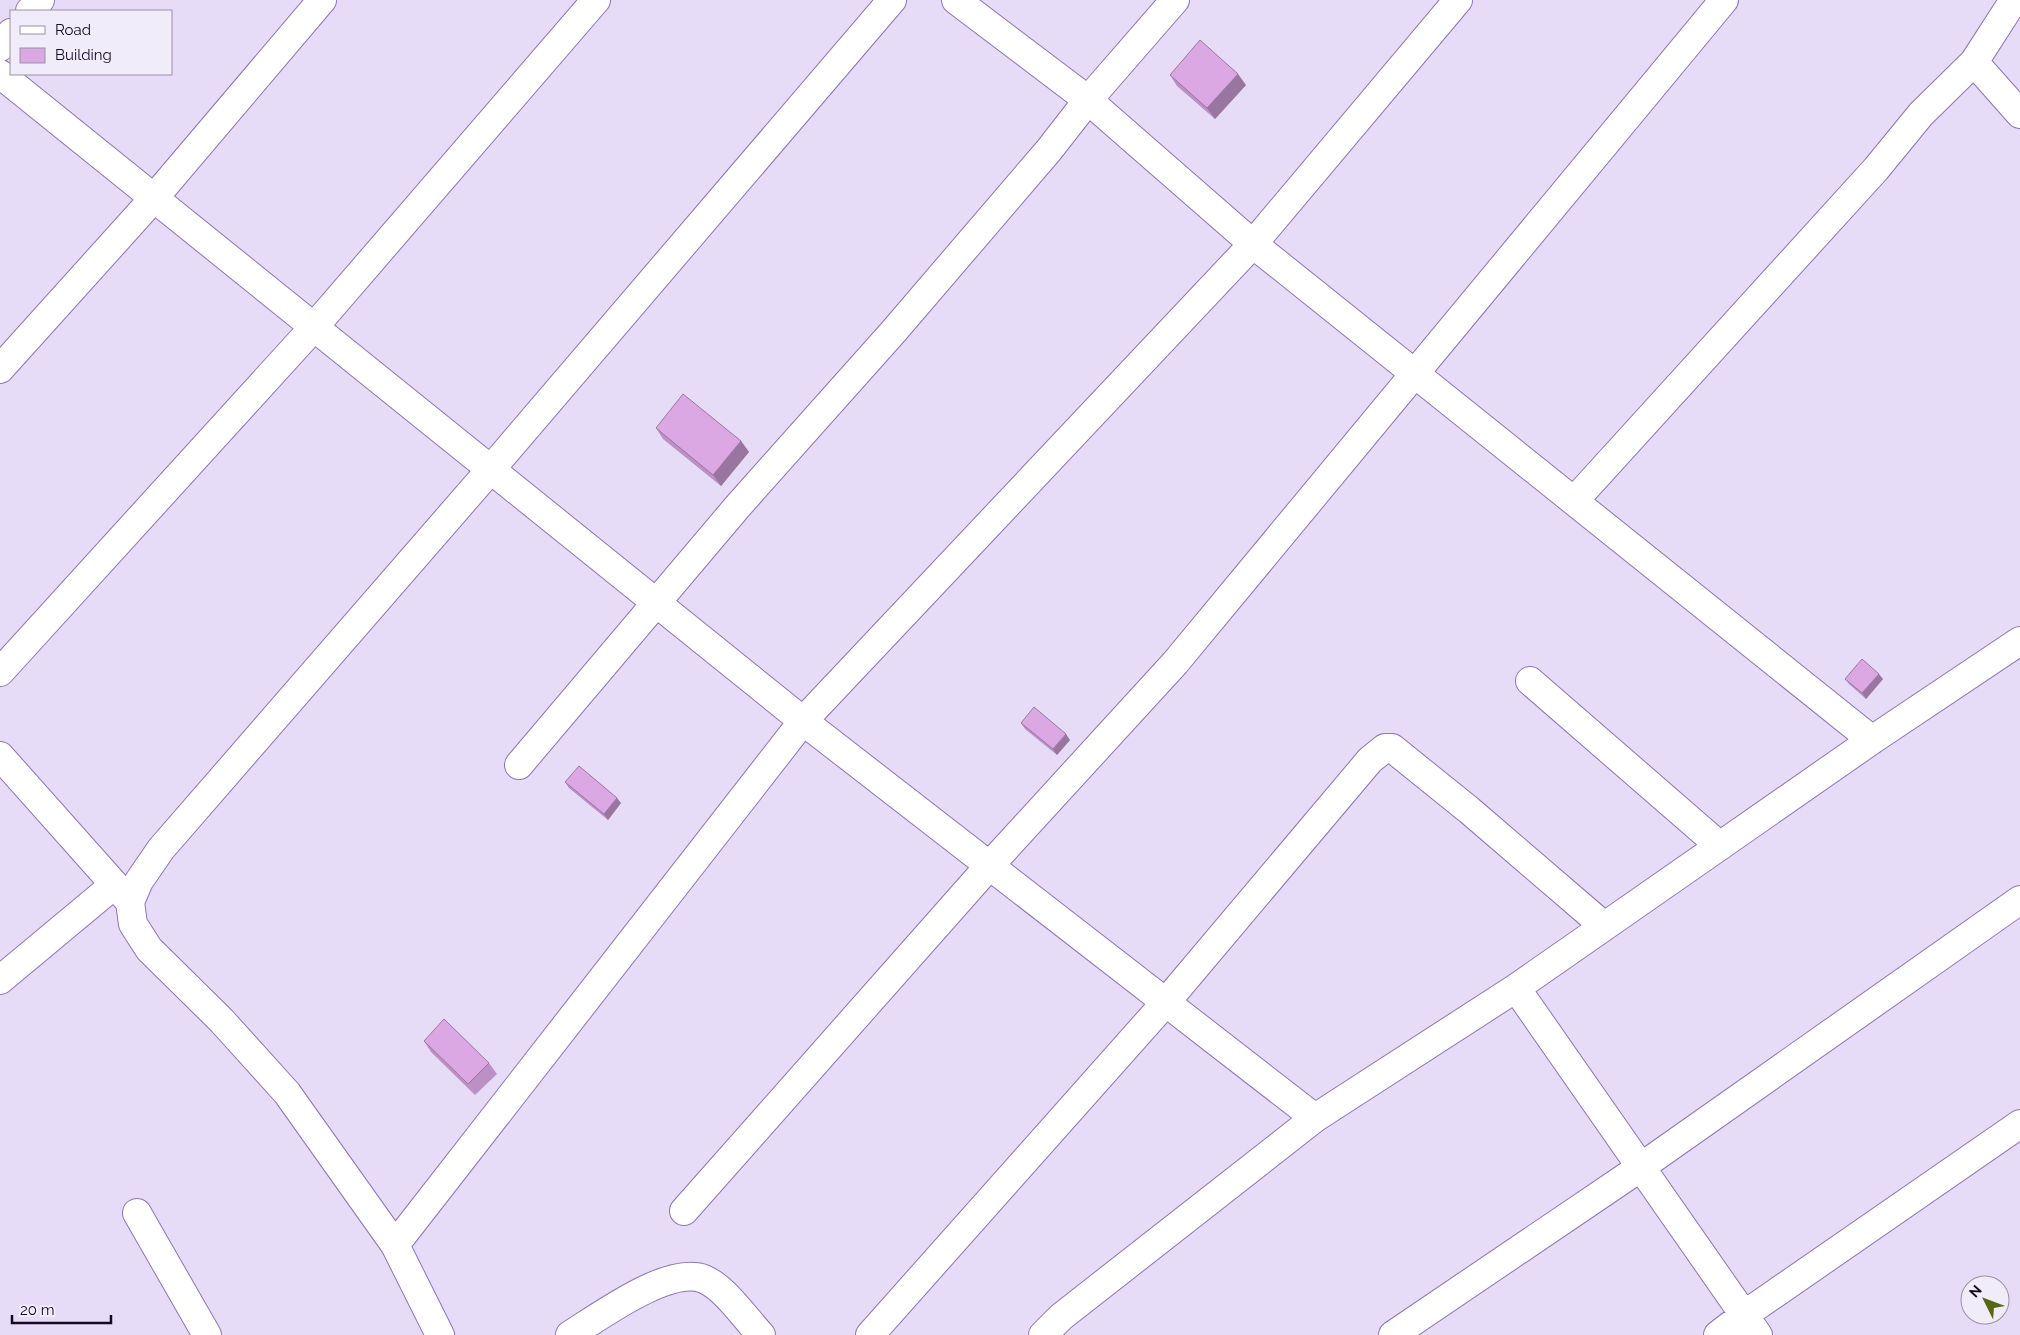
<svg xmlns="http://www.w3.org/2000/svg" width="2020" height="1335" viewBox="0 0 2020 1335" font-family="Raleway,sans-serif">
<rect width="100%" height="100%" fill="#e6dcf8"/>
<g fill="none" stroke-linecap="round" stroke-linejoin="round">
<defs>
<path id="minor" d="M956,0L1088,100L1253,244L1872,740
M30,11L40,0
M0,47L11,33
M1974,62L2020,114
M0,74L803,721L1315,1118L1516,988L1872,740L2020,641
M0,369L154,198L322,0
M1574,501L1876,169L1921,114L1974,62L2014,0
M0,672L314,327L596,0
M1530,681L1720,846
M0,756L130,902
M519,765L738,506L894,331L1049,150L1088,100L1175,0
M0,980L114,885
M1516,988L1758,1335
M684,1211L990,865L1175,663L1724,0
M137,1213L207,1335
M395,1245L287,1093L222,1021L149,949L133,924L130,902L139,881L161,849L491,469L892,0
M440,1335L395,1245L803,721L1253,244L1458,0
M570,1335C599,1317 669,1265 704,1279C725,1288 745,1318 761,1335
M870,1335L1166,1002L1370,760L1385,748H1392L1469,810L1604,926
M1043,1335L1061,1317L1315,1118
M1393,1335L1641,1167L2020,900
M1718,1335L1744,1315L2020,1124"/>
</defs>
<use href="#minor" stroke="#8d74b5" stroke-width="30"/>
<use href="#minor" stroke="#fff" stroke-width="28"/>
</g>
<path fill="#bc90c4" d="M1170,75L1246,85L1215,119L1177,86Z
M656,428L741,441L749,452L721,486L663,439Z
M1845,679H1883L1866,699L1849,684Z
M1021,723L1070,740L1057,755L1025,729Z
M565,782L621,803L608,820L569,788Z
M424,1041L489,1063L497,1074L475,1095L431,1052Z"/>
<path fill="#9976a0" d="M1238,74L1246,85L1215,119L1207,108Z
M741,441L749,452L721,486L713,475Z
M1879,674L1883,679L1866,699L1862,693Z
M1066,734L1070,740L1057,755L1053,749Z
M617,798L621,803L608,820L604,814Z"/>
<path fill="#dba8e4" stroke="#9976a0" d="M1200,40L1238,74L1207,108L1170,75Z
M683,394L741,441L713,475L656,428Z
M1862,659L1879,674L1862,693L1845,679Z
M1034,707L1066,734L1053,749L1021,723Z
M579,766L617,798L604,814L565,782Z
M444,1019L489,1063L468,1084L424,1041Z"/>
<rect x="10" y="10" width="162" height="65" fill="#f1ecfa" stroke="#9992a4"/>
<rect x="20" y="26" width="25" height="8" fill="#ffffff" stroke="#9992a4"/>
<text x="55" y="35" font-size="15" fill="#150a23">Road</text>
<rect x="20" y="48" width="25" height="15" fill="#dba8e4" stroke="#9992a4"/>
<text x="55" y="60" font-size="15" fill="#150a23">Building</text>
<g transform="translate(1985 1300) rotate(312)"><circle r="24" fill="#f1ecfa" stroke="#9992a4"/>
<path d="M0-4L9 19L0 12L-9 19Z" fill="#566712"/>
<text y="-8" font-size="14" font-weight="bold" text-anchor="middle" fill="#150a23">N</text>
</g>
<path d="M12 1315v8h99v-8" fill="none" stroke="#150a23" stroke-width="2.5"/>
<text x="20" y="1315" font-size="15" fill="#150a23" stroke="#f1ecfa" stroke-width="4" paint-order="stroke">20 m</text>
</svg>
